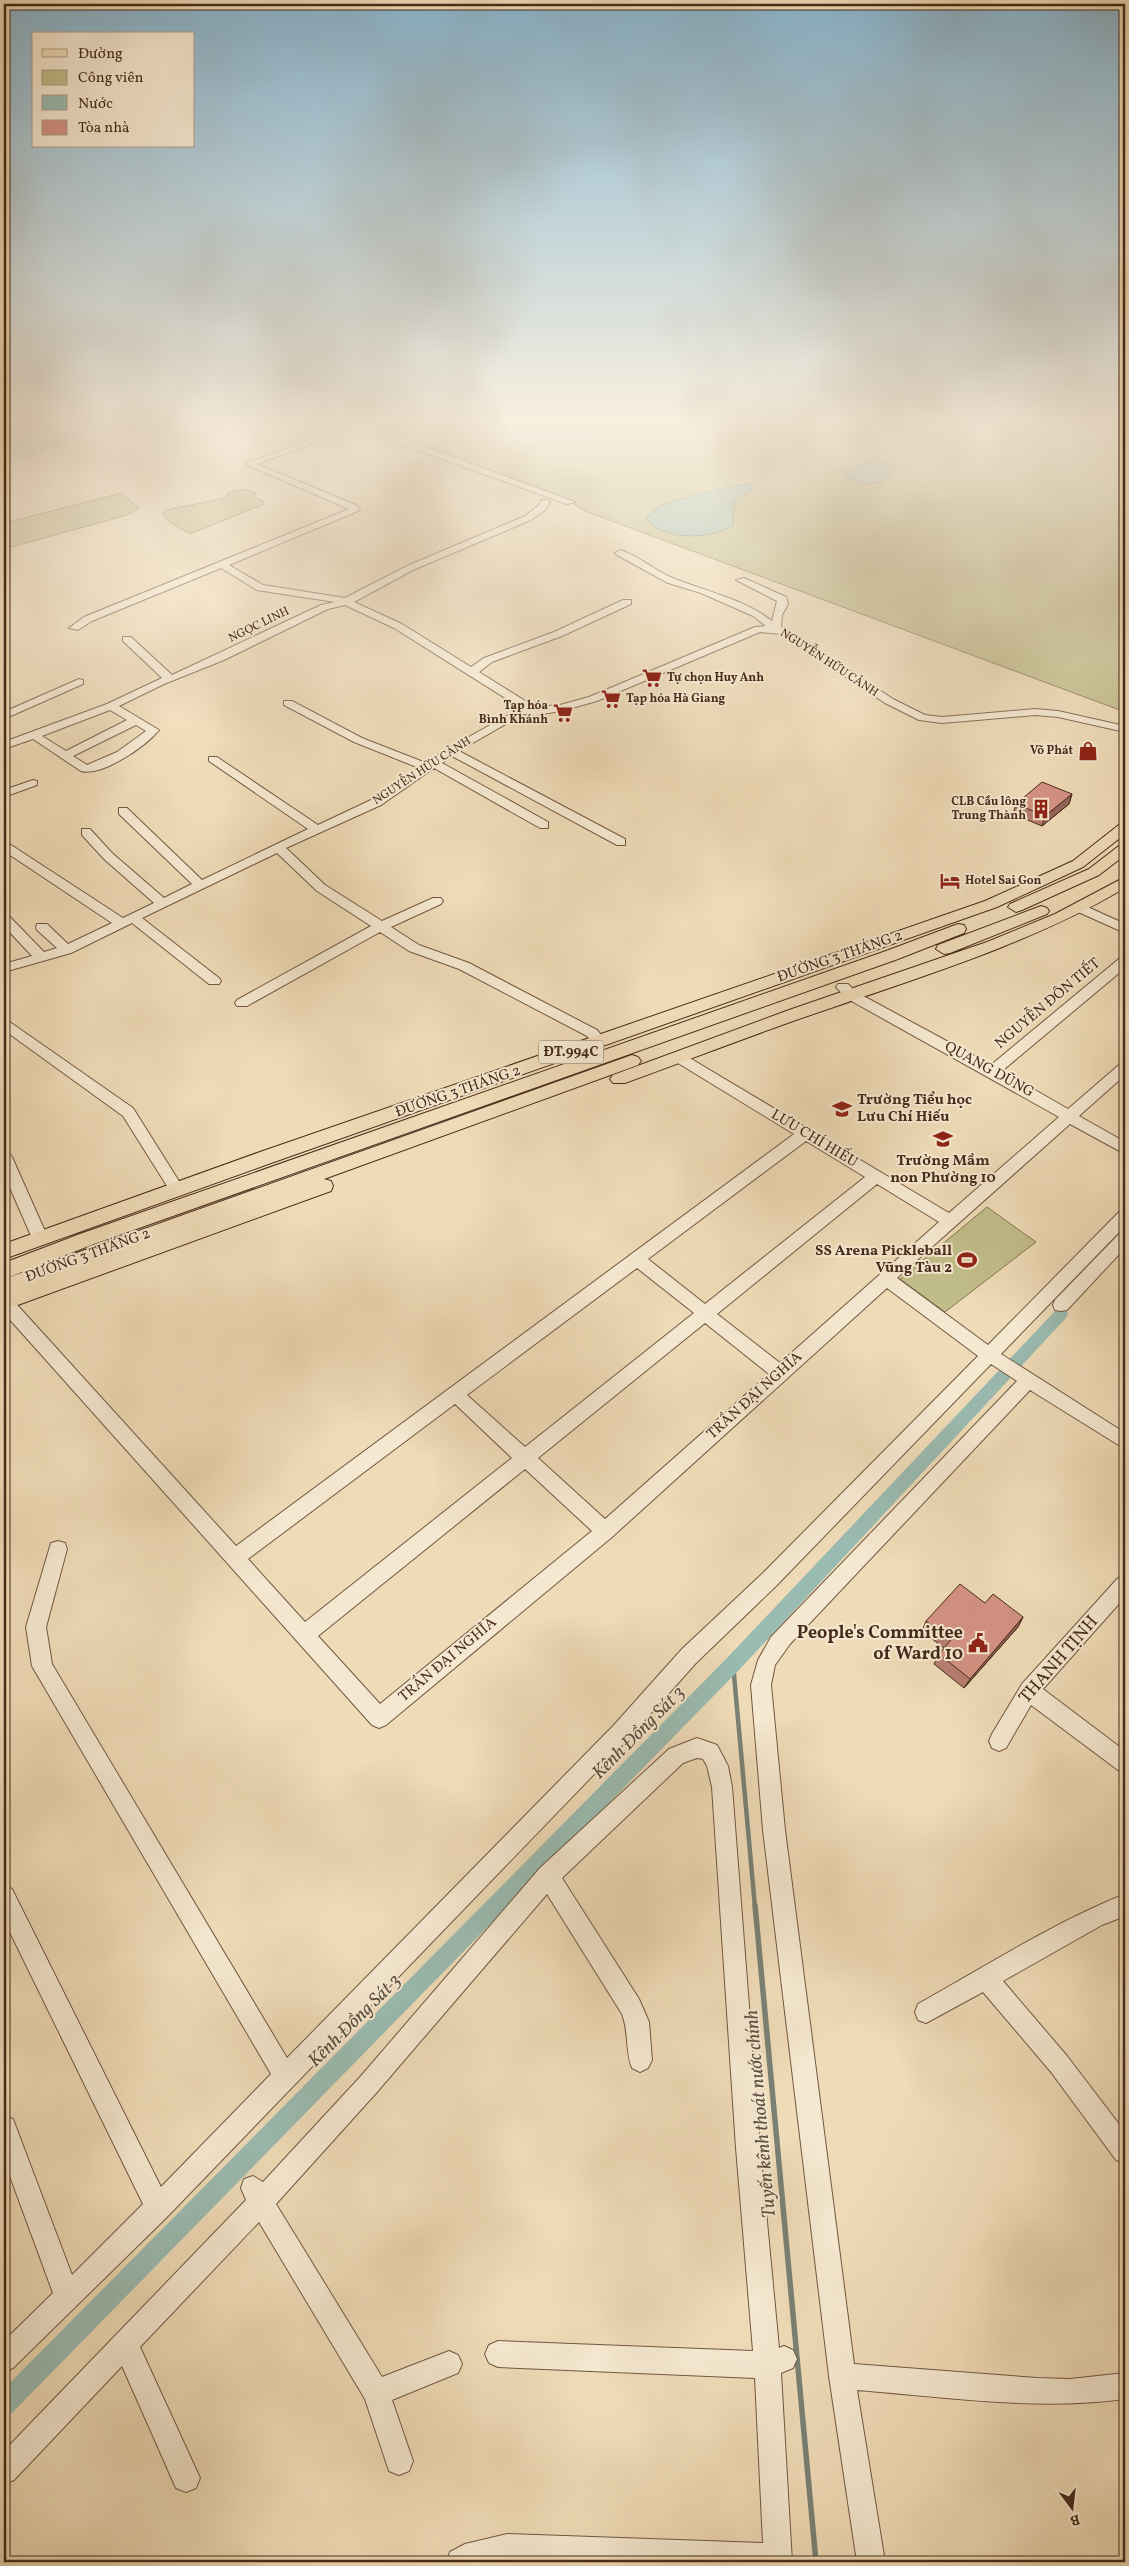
<svg xmlns="http://www.w3.org/2000/svg" width="1129" height="2566" viewBox="0 0 1129 2566" font-family="Vollkorn,serif">
<rect width="100%" height="100%" fill="#efdbb7"/>
<filter id="stains"><feTurbulence type="fractalNoise" baseFrequency=".004" numOctaves="4"/><feColorMatrix values="0 0 0 0 .2 0 0 0 0 .09 0 0 0 0 .02 0 0 0 .5 -.17"/></filter>
<radialGradient id="worn" r=".72"><stop offset=".6" stop-color="#630" stop-opacity="0"/><stop offset="1" stop-color="#630" stop-opacity=".3"/></radialGradient>
<path fill="#c1bd89" stroke="#847452" d="M346,421H1125V712L585,511L571,502Z
M243,489L257,493L252,495L264,502L262,505L190,534L168,521L163,514L166,510L226,498L228,493Z
M121,493L139,508L127,515L4,549L5,523Z
M987,1207L1036,1242L945,1312L900,1279Z"/>
<path fill="#9abbb1" stroke="#798175" d="M4,421H118L4,466Z
M486,421H618L621,424C611,443 536,450 516,444C512,442 509,436 505,433C499,428 491,427 486,421Z
M932,421H984L985,422C970,431 946,429 932,421Z
M871,460L886,463L894,468V471C884,486 857,489 845,474L847,470Z
M751,484L755,489L735,500L733,525C713,540 662,541 647,519C650,513 655,509 661,506C672,500 739,483 751,484Z"/>
<g fill="none" stroke-linecap="round" stroke-linejoin="round">
<path stroke="#798175" stroke-width="4.5" d="M733,1664L755,1907"/>
<path stroke="#798175" stroke-width="5.5" d="M755,1905L816,2562"/>
<path fill="#9abbb1" fill-rule="evenodd" d="M1061,1308L1066,1310L1068,1314L1066,1318L739,1670L12,2413L4,2416V2389L727,1658L1056,1310Z"/>
<defs>
<path id="minor" d="M344,421L360,423L575,502L567,504L356,428L257,464L356,505L360,509L358,511L229,565L263,585L345,598L407,566L525,516L538,506L542,500H548L550,502L545,510L531,520L413,570L354,602L402,624L471,667L484,658L554,632L623,600H631V604L562,636L492,662L479,672L535,707L560,705L589,697L755,627L766,626L753,616L701,593L668,583L617,555L615,553L620,550C640,556 656,572 675,579C708,592 744,599 772,621L777,601L736,580L744,578L786,597L788,604L782,615L781,627L789,630L893,699L925,715L942,717L1035,709L1058,711L1125,726V732L1058,717L1035,715L942,723L919,720L885,703L781,634L760,632L597,701L561,711L536,715L523,714L459,751L625,839V845H617L452,756L442,763L548,822V828H540L434,768L381,805L286,848L325,885L382,921L433,898H441L443,901L441,904L391,927L419,945L469,963L597,1030L607,1042L600,1047L595,1045L587,1036L459,969L409,951L380,932L247,1006H237L235,1003L237,1000L371,926L317,891L277,853L142,918L219,978L221,981L219,984H209L132,923L71,953L4,972V964L32,956L4,926V915L9,916L44,952L57,948L37,930L36,927L37,924H47L68,944L112,923L4,851V845H11L123,918L154,903L104,859L82,835V829H90L112,853L164,898L192,884L119,814V808H127L202,880L308,829L209,761V757H217L318,825L373,799L419,768L354,742L284,705V701H292L362,738L426,763L447,749L521,708L394,628L345,605L328,609L224,660L164,684L119,706L159,730C146,746 102,777 81,771L33,739L4,749V742L107,704L162,678L123,641V637H131L172,675L321,605L335,602L257,590L221,568L92,621L78,630L69,628L84,617L349,509L245,464L348,425L344,424ZM110,710L127,720L66,751L42,736ZM136,725L146,731L117,752L87,765L73,756Z
M79,679L83,680V684L4,719V712Z
M33,780L37,781V785L4,797V790Z
M1081,904L1125,924V933L1076,911L1075,908Z
M1125,957V968L1002,1071L1068,1109L1120,1064L1125,1062V1075L1079,1116L1125,1142V1154L1070,1124L897,1278L988,1345L1119,1212L1125,1210V1226L1001,1354L1125,1433V1449L1030,1390L790,1644L775,1665L771,1685L785,1830L854,2364L1037,2378L1070,2379L1125,2373V2399C1036,2411 946,2397 857,2390L885,2562H857L829,2376L763,1830L751,1685L758,1660L771,1637L1017,1381L991,1364L777,1585L696,1663L628,1739L167,2217L13,2368L4,2372V2341L53,2293L4,2160V2116L13,2119L72,2275L143,2204L4,1920V1886L12,1889L161,2187L271,2074L32,1666L26,1627L51,1543L58,1541L65,1543L67,1549L46,1627L52,1664L287,2058L614,1725L682,1649L763,1573L978,1356L887,1288L612,1537L386,1725L379,1728L372,1725L4,1313V1296L10,1297L236,1546L794,1134L673,1060L671,1057L673,1054H683L949,1213L1059,1117L846,998L836,987L838,984H848L856,992L991,1065L1120,958ZM806,1141L865,1177L705,1304L648,1259ZM877,1184L939,1222L780,1363L717,1314ZM637,1268L694,1313L525,1447L467,1395ZM705,1323L769,1374L605,1519L538,1458ZM455,1404L512,1458L305,1622L248,1559ZM525,1469L592,1531L380,1704L318,1636Z
M4,1018L133,1108L182,1186L185,1190L182,1194H172L123,1116L4,1030Z
M4,1152L9,1153L12,1157L48,1238L46,1242H34L32,1238L4,1174Z
M1125,1232V1248L1067,1310L1061,1311L1055,1310L1053,1305L1055,1300L1119,1234Z
M1125,1575V1597L1043,1689L1125,1751V1773L1118,1770L1031,1705L1006,1748L999,1751L992,1748L989,1741L992,1734L1022,1684L1118,1578Z
M697,1738L717,1745L728,1766L732,1787L760,2148L779,2348L784,2346L793,2350L797,2359L793,2368L781,2373L792,2562H446L450,2552L465,2544L507,2534L763,2543L755,2378L498,2367L489,2363L485,2354L489,2345L498,2341L753,2351L736,2148L712,1787L707,1766L703,1759L697,1758L683,1763L562,1878L639,1999L649,2022L652,2060L648,2068L640,2072L632,2068C625,2051 629,2032 622,2014L547,1894L377,2092L276,2204L382,2377L449,2351L458,2355L462,2364L458,2373L392,2400L413,2461L409,2471L399,2475L389,2471L365,2399L259,2222L140,2347L200,2478L196,2488L186,2492L176,2488L122,2366L14,2480L4,2484V2451L246,2200L241,2188L244,2179L253,2176L263,2182L361,2076L540,1868L669,1749Z
M1125,1894V1916L1102,1925L1003,1981L1067,2056L1125,2132V2163L1116,2160L1051,2072L983,1992L926,2023L918,2020L915,2012L918,2004C986,1966 1053,1923 1125,1894Z"/>
<path id="major" d="M1125,823V834L1083,867L997,907L274,1162L4,1259V1244L260,1152L985,901L1073,861L1120,824Z
M1125,843V855L1099,875L1022,910L1016,912L1008,907L1010,904L1089,869L1120,845Z
M1125,877V888C1033,942 932,973 831,1008C762,1031 694,1058 625,1083H613L610,1079L613,1075L789,1010L987,942L1055,914Z
M1041,906L1047,908L1049,911L1047,914L950,953L944,954L936,949L938,945Z
M958,924L964,925L966,929L964,933L898,959L94,1244L4,1279V1263L80,1234L886,951Z
M632,1055L638,1057L641,1061L638,1065L324,1179L331,1181L333,1186L331,1191L4,1310V1279Z"/>
</defs>
<use href="#minor" stroke="#715742" stroke-width="2"/>
<use href="#major" stroke="#472b1b" stroke-width="2"/>
<use href="#minor" fill="#f5e8d0" fill-rule="evenodd"/>
<use href="#major" fill="#efdbb7" fill-rule="evenodd"/>
</g>
<path fill="#b67e71" stroke="#472b1b" d="M1072,794L1069,804L1042,826L1013,814L1016,804Z
M985,1603L1023,1617L1018,1627L964,1688L934,1664L939,1654L944,1648L922,1631L926,1621Z"/>
<path fill="#94665c" stroke="#472b1b" d="M1072,794L1069,804L1042,826L1045,816Z
M1023,1617L1018,1627L964,1688L970,1679Z"/>
<path fill="#d49283" stroke="#472b1b" d="M1042,782L1072,794L1045,816L1016,804Z
M960,1584L985,1603L993,1594L1023,1617L970,1679L939,1654L951,1640L926,1621Z"/>
<linearGradient id="sky" x2="0" y2="1"><stop stop-color="#89b7d2"/><stop offset="0.54" stop-color="#f8efdf"/><stop offset="1" stop-color="#f8efdf" stop-opacity="0"/></linearGradient>
<rect width="1129" height="780" fill="url(#sky)"/>
<defs>
<symbol id="supermarket-bare" viewBox="-9 -9 18 18"><path d="M-6-5.5h2.5l.6 2H6L4.5 2H-2.5L-4.4-4H-6ZM-1.5 3.2a1.3 1.3 0 1 0 .1 0ZM3 3.2a1.3 1.3 0 1 0 .1 0Z" fill="#8f2418" stroke="#f5e8d0" stroke-width="2.5" paint-order="stroke"/></symbol>
<symbol id="shop-bare" viewBox="-9 -9 18 18"><path d="M-5-2.5h2.3a2.7 3.5 0 0 1 5.4 0H5L5.5 6h-11ZM-1.5-2.5h3a1.5 2.3 0 0 0-3 0Z" fill="#8f2418" stroke="#f5e8d0" stroke-width="2.5" paint-order="stroke"/></symbol>
<symbol id="building-bare" viewBox="-9 -9 18 18"><path d="M-4-6H4V6H1V3H-1V6H-4ZM-2.5-4.3h1.7v1.8h-1.7ZM.8-4.3h1.7v1.8H.8ZM-2.5-1h1.7V.8h-1.7ZM.8-1h1.7V.8H.8Z" fill="#8f2418" stroke="#f5e8d0" stroke-width="2.5" paint-order="stroke"/></symbol>
<symbol id="hotel-bare" viewBox="-9 -9 18 18"><path d="M-6-4.5h1.5V1H6V5H4.5V3h-9V5H-6ZM-4 0a1.8 1.8 0 1 1 3.6 0ZM.5 0V-2.5h3Q6-2.5 6 0Z" fill="#8f2418" stroke="#f5e8d0" stroke-width="2.5" paint-order="stroke"/></symbol>
<symbol id="school-bare" viewBox="-9 -9 18 18"><path d="M0-5L7-2L0 1L-7-2ZM-4 1L0 2.5L4 1V4Q0 6-4 4Z" fill="#8f2418" stroke="#f5e8d0" stroke-width="2.5" paint-order="stroke"/></symbol>
<symbol id="stadium-bare" viewBox="-9 -9 18 18"><path d="M0-5a6.5 5 0 1 0 0 10a6.5 5 0 1 0 0-10ZM-3.5-1.8h7v3.6h-7Z" fill="#8f2418" stroke="#f5e8d0" stroke-width="2.5" paint-order="stroke"/></symbol>
<symbol id="civic-bare" viewBox="-9 -9 18 18"><path d="M-.6-6.5H3V-4.5H.6V-3L4-1V1h2V6H-6V1h2V-1L-.6-3ZM-1.2 2.5V6h2.4V2.5Z" fill="#8f2418" stroke="#f5e8d0" stroke-width="2.5" paint-order="stroke"/></symbol>
</defs>
<g fill-rule="evenodd">
<use href="#supermarket-bare" x="638" y="664" width="28" height="28"/>
<use href="#supermarket-bare" x="597" y="685" width="28" height="28"/>
<use href="#supermarket-bare" x="549" y="699" width="28" height="28"/>
<use href="#shop-bare" x="1074" y="737" width="28" height="28"/>
<use href="#building-bare" x="1027" y="795" width="28" height="28"/>
<use href="#hotel-bare" x="936" y="867" width="28" height="28"/>
<use href="#school-bare" x="828" y="1095" width="28" height="28"/>
<use href="#school-bare" x="929" y="1125" width="28" height="28"/>
<use href="#stadium-bare" x="953" y="1246" width="28" height="28"/>
<use href="#civic-bare" x="964" y="1629" width="28" height="28"/>
</g>
<g text-anchor="middle" dominant-baseline="central" stroke-width="4" stroke-linejoin="round" paint-order="stroke">
<g font-size="12" fill="#472b1b" stroke="#f5e8d0">
<text transform="translate(259 625) rotate(-26)">NGỌC LINH</text>
<text transform="translate(829 663) rotate(33)">NGUYỄN HỮU CẢNH</text>
<text transform="translate(422 771) rotate(-33)">NGUYỄN HỮU CẢNH</text>
</g>
<g font-size="12" font-weight="bold" fill="#472b1b" stroke="#f5e8d0" text-anchor="start">
<text x="667" y="678">Tự chọn Huy Anh</text>
<text x="626" y="699">Tạp hóa Hà Giang</text>
<text x="548" y="706" text-anchor="end">Tạp hóa<tspan x="548" dy="14">Bình Khánh</tspan></text>
<text x="1073" y="751" text-anchor="end">Võ Phát</text>
<text x="1026" y="802" text-anchor="end">CLB Cầu lông<tspan x="1026" dy="14">Trung Thành</tspan></text>
<text x="965" y="881">Hotel Sai Gon</text>
</g>
<rect fill="#f5e8d0" stroke="#7b6451" stroke-width="1" x="538.5" y="1040.5" width="65" height="23" rx="4"/>
<g font-size="14" font-weight="bold" fill="#472b1b">
<text x="571" y="1052">ĐT.994C</text>
</g>
<g font-size="15" fill="#472b1b" stroke="#f5e8d0">
<text transform="translate(840 957) rotate(-19)">ĐƯỜNG 3 THÁNG 2</text>
<text transform="translate(1048 1004) rotate(-40)">NGUYỄN ĐÔN TIẾT</text>
<text transform="translate(989 1070) rotate(29)">QUANG DŨNG</text>
<text transform="translate(458 1092) rotate(-19)">ĐƯỜNG 3 THÁNG 2</text>
<text transform="translate(814 1139) rotate(31)">LƯU CHÍ HIẾU</text>
<text transform="translate(88 1256) rotate(-20)">ĐƯỜNG 3 THÁNG 2</text>
<text transform="translate(755 1396) rotate(-42)">TRẦN ĐẠI NGHĨA</text>
<text transform="translate(448 1660) rotate(-40)">TRẦN ĐẠI NGHĨA</text>
</g>
<g font-size="15" font-weight="bold" fill="#472b1b" stroke="#f5e8d0" text-anchor="start">
<text x="857" y="1100">Trường Tiểu học<tspan x="857" dy="17">Lưu Chí Hiếu</tspan></text>
<text x="943" y="1161" text-anchor="middle">Trường Mầm<tspan x="943" dy="17">non Phường 10</tspan></text>
<text x="952" y="1251" text-anchor="end">SS Arena Pickleball<tspan x="952" dy="17">Vũng Tàu 2</tspan></text>
</g>
<g font-size="18" font-weight="bold" fill="#472b1b" stroke="#f5e8d0" text-anchor="end">
<text x="963" y="1633">People's Committee<tspan x="963" dy="21">of Ward 10</tspan></text>
</g>
<g font-size="18" fill="#472b1b" stroke="#f5e8d0">
<text transform="translate(1059 1660) rotate(-49)">THANH TỊNH</text>
</g>
<g font-size="19" font-style="italic" fill="#5c4f40" stroke="#f5e8d0">
<text transform="translate(639 1733) rotate(-45)">Kênh Đồng Sát 3</text>
<text transform="translate(355 2021) rotate(-45)">Kênh Đồng Sát 3</text>
<text transform="translate(761 2114) rotate(-95)">Tuyến kênh thoát nước chính</text>
</g>
</g>
<rect width="1129" height="2566" fill="none" stroke="#efdbb7" stroke-width="20"/>
<rect x="5" y="5" width="1119" height="2556" fill="none" stroke="#472b1b" stroke-width="2.5"/>
<rect x="10" y="10" width="1109" height="2546" fill="none" stroke="#472b1b"/>
<rect x="32" y="32" width="162" height="115" fill="#f5e8d0" stroke="#af9c88"/>
<rect x="42" y="49" width="25" height="8" fill="#efdbb7" stroke="#af9c88"/>
<text x="78" y="58" font-size="15" fill="#472b1b">Đường</text>
<rect x="42" y="70" width="25" height="15" fill="#c1bd89" stroke="#af9c88"/>
<text x="78" y="82" font-size="15" fill="#472b1b">Công viên</text>
<rect x="42" y="95" width="25" height="15" fill="#9abbb1" stroke="#af9c88"/>
<text x="78" y="108" font-size="15" fill="#472b1b">Nước</text>
<rect x="42" y="120" width="25" height="15" fill="#d49283" stroke="#af9c88"/>
<text x="78" y="132" font-size="15" fill="#472b1b">Tòa nhà</text>
<g transform="translate(1072 2508) rotate(165)" stroke="#f5e8d0" stroke-width="4" paint-order="stroke">
<path d="M0-4L9 19L0 12L-9 19Z" fill="#472b1b"/>
<text y="-8" font-size="14" font-weight="bold" text-anchor="middle" fill="#472b1b">B</text>
</g>
<rect width="100%" height="100%" filter="url(#stains)"/>
<rect width="100%" height="100%" fill="url(#worn)"/>
</svg>
